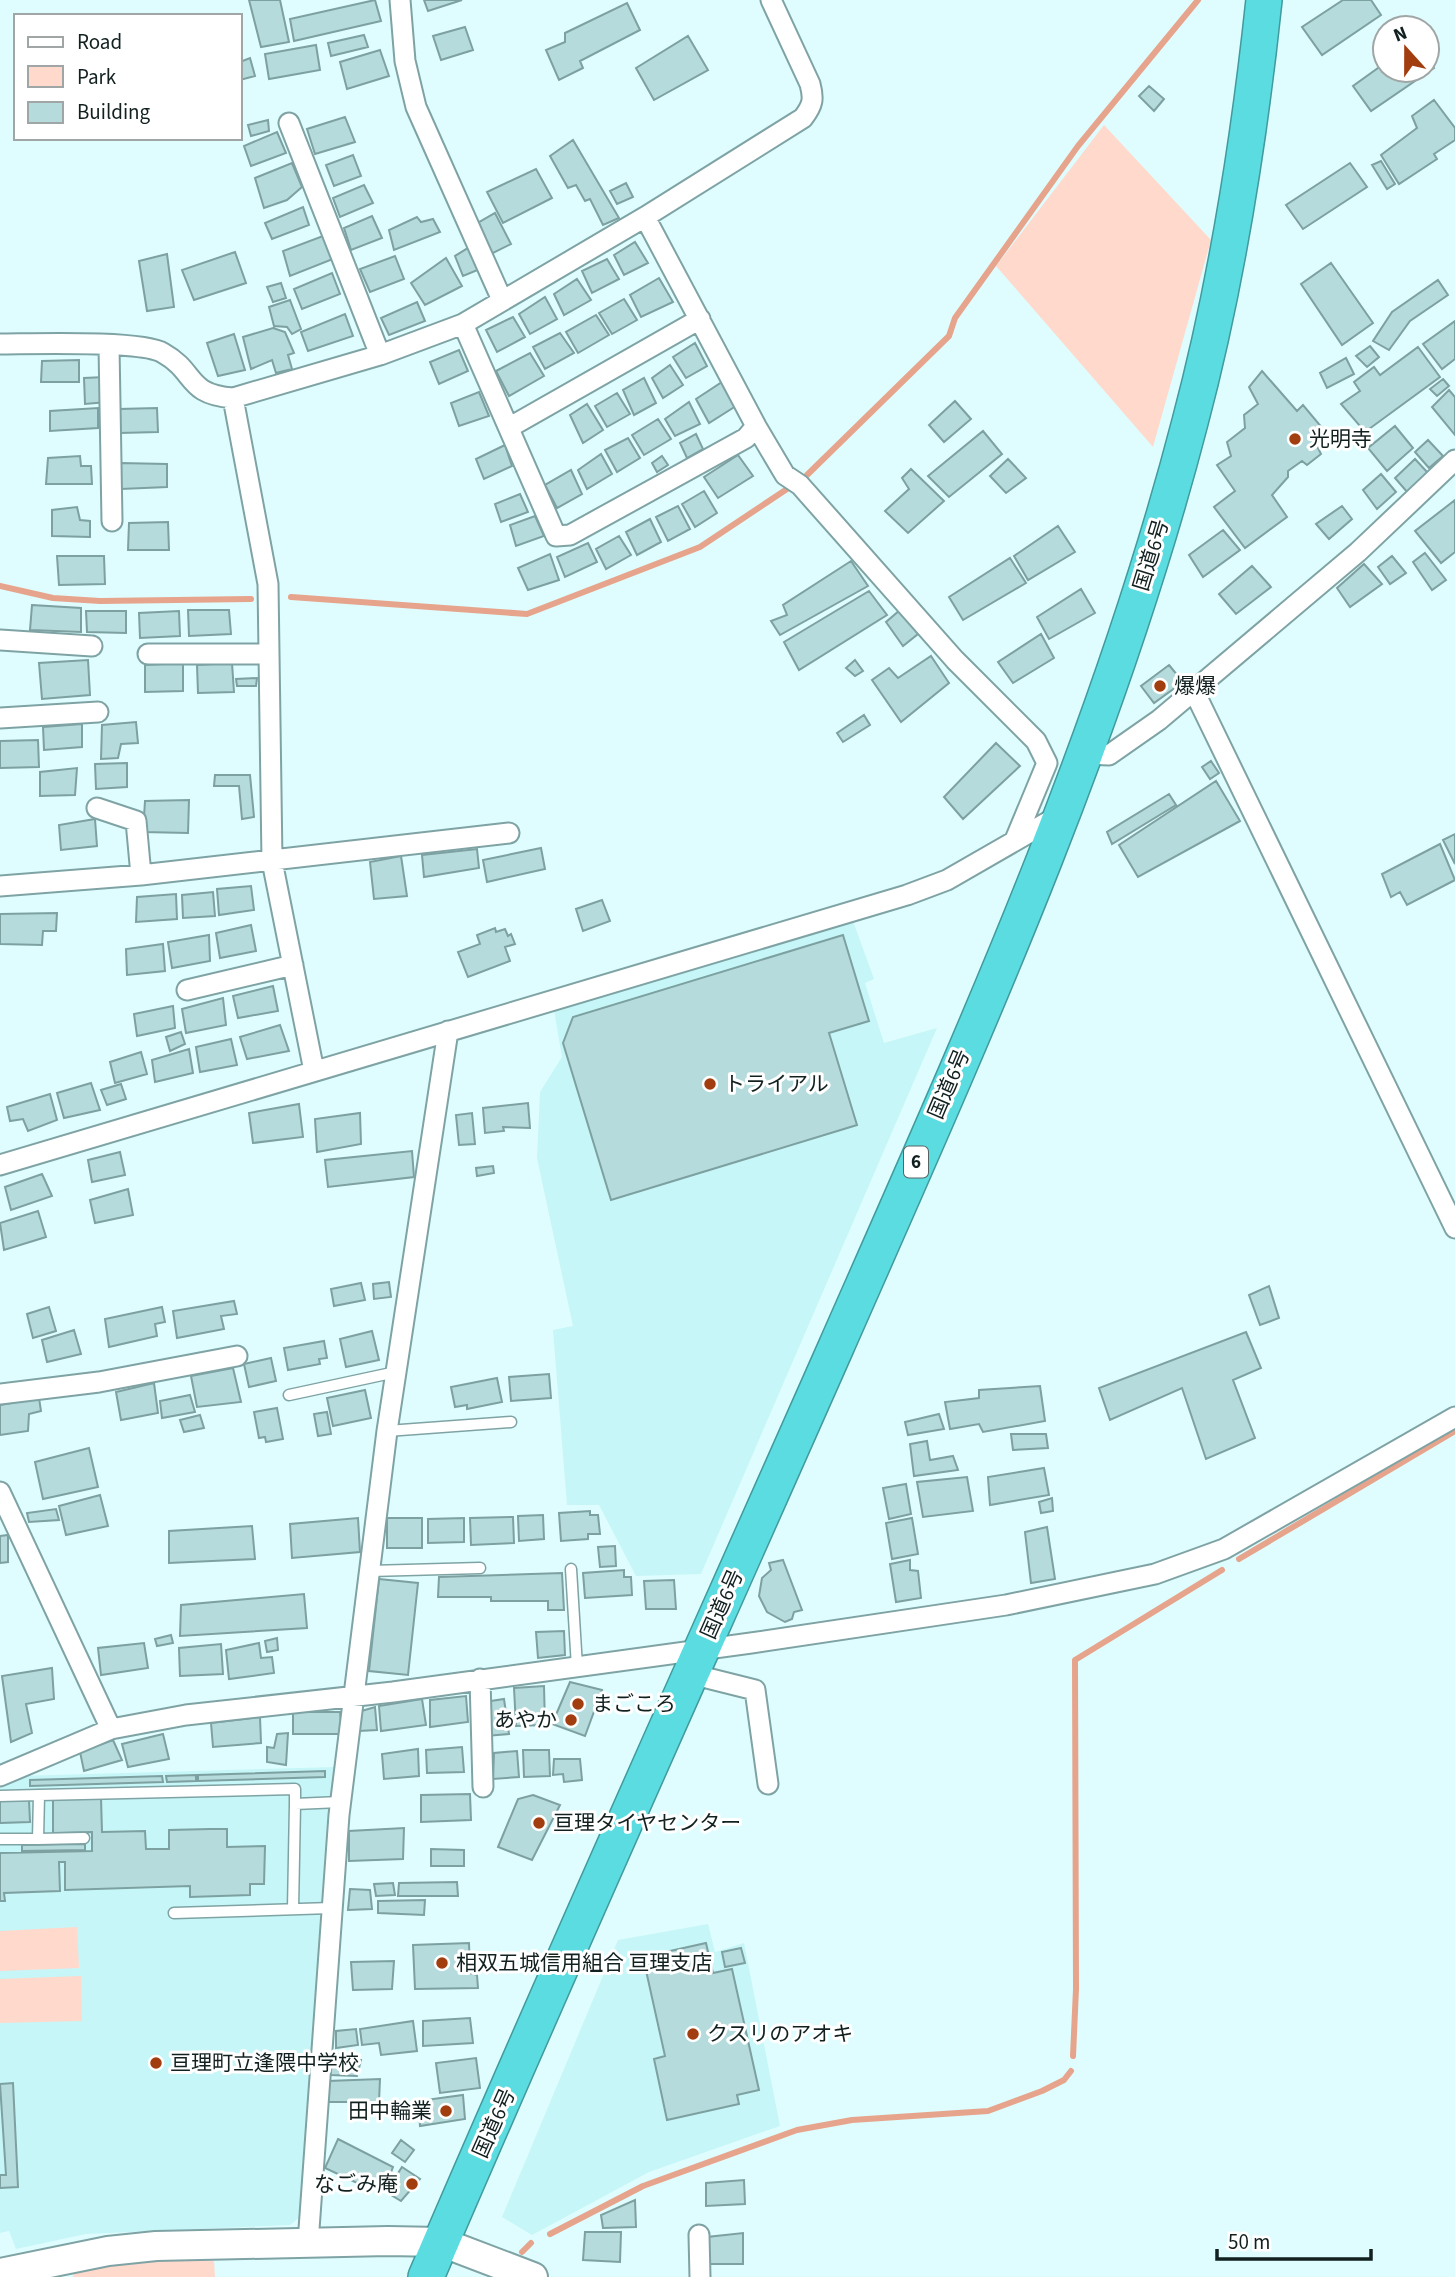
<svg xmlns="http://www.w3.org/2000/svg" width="1455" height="2277" viewBox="0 0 1455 2277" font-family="'Source Sans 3','Noto Sans JP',sans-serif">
<rect width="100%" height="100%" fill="#dffdfe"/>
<path fill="#c6f6f7" d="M853,921L874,979L865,983L884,1043L937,1028L701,1574L636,1576L599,1505H567L553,1330L573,1326L537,1158L540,1092L562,1057L554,1010Z
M336,1767L300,2217L290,2225L86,2234L16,2249L9,2231L0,2233V1784L18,1776Z
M708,1924L715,1952L744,1943L780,2126L649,2172L532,2235L502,2217L618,1940Z"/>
<path fill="#ffd9cc" d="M1104,125L1211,240L1153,447L996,266Z
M77,1927L79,1968L0,1971V1931Z
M81,1976L82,2021L0,2023V1979Z
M159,2256L214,2261L215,2277H73L74,2270Z"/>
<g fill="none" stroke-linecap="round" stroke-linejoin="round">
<path stroke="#e7a48c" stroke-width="6" d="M807,475L949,336L955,318L1078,146L1198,0
M0,586L53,598L100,601L251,599
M291,597L527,614L700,547L790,487
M1239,1559L1455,1431
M1073,2056L1076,1989L1075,1660L1222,1570
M550,2234L643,2186L797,2130L852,2120L988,2111L1042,2091L1064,2080L1071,2071
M522,2252L531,2243"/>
</g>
<path fill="#b6dbdc" stroke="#7da0a1" stroke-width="2" d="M249,0H280L289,42L261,47Z
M375,0L381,21L294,41L290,19Z
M424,0H462L428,11Z
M1343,0H1371L1381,15L1322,55L1302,27Z
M627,3L640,30L580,61L583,68L559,80L546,50L565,42V33Z
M465,27L473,50L441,60L433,36Z
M364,35L368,47L331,56L328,43Z
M688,36L708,70L654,100L636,68Z
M316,45L320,70L269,79L265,54Z
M380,50L389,76L347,89L340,62Z
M250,58L255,76L240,80V62Z
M1427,58L1434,68L1371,111L1353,86L1385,63V70H1427Z
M1149,86L1164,99L1154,111L1139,96Z
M1434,100L1455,128V140L1434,154L1437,159L1399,184L1381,155L1417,128L1412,116Z
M345,117L355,142L315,154L307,129Z
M268,120L269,131L251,136L248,125Z
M277,132L286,153L251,166L244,146Z
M573,140L619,218L603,225L590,199L585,201L576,185L568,188L550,156Z
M353,155L361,176L334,186L326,165Z
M1381,161L1395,184L1387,189L1372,165Z
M292,163L302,187L287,200L264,208L255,178Z
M1350,163L1367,187L1303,229L1286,205Z
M536,169L552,198L503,223L487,192Z
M626,183L633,197L617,204L610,191Z
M364,185L373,203L340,217L333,198Z
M303,207L309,225L272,239L265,223Z
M495,213L511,244L491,254L476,224Z
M372,216L382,238L351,250L344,228Z
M417,217L421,222L433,219L440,232L394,250L389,230Z
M323,236L333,259L290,276L283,251Z
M635,242L648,263L624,275L614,255Z
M468,248L480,269L463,276L455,256Z
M235,252L246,283L194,300L182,270Z
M167,254L174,307L147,311L139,261Z
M395,256L404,279L370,292L360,269Z
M446,258L462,286L425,305L411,283Z
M607,259L619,279L592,293L582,271Z
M1331,263L1373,323L1342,345L1301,284Z
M332,273L340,294L302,309L294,289Z
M659,278L673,302L641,317L630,295Z
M577,279L591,300L564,315L554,294Z
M1438,280L1448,295L1410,321L1389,350L1373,341L1392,312Z
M281,283L286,298L273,302L267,287Z
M545,297L557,319L530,334L519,314Z
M624,299L637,320L612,334L599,313Z
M290,300L301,329L292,334L287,327L274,326L269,307Z
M417,302L425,321L389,335L381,318Z
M345,314L353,336L308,351L301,332Z
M596,315L609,335L578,353L566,332Z
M513,317L525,337L497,352L486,330Z
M1455,321V359L1442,369L1423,344Z
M273,328L285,332L294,353L288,355L292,369L276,373L272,360L251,369L243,337Z
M560,333L574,353L545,369L533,347Z
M234,334L245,370L218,376L207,343Z
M695,343L707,366L686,378L673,357Z
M1370,346L1379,357L1367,367L1356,356Z
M1418,347L1440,377L1365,432L1341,404L1360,391L1354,382L1374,367L1380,375Z
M459,350L468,371L439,384L430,362Z
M530,353L544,376L509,396L496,371Z
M1346,358L1354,374L1327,388L1320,373Z
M79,360V382H41L42,361Z
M670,365L683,385L663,398L652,378Z
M1262,371L1297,411L1303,405L1329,436L1317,446L1321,454L1307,465L1302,461L1288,471V477L1272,495L1287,517L1245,548L1214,507L1235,491L1217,465L1231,456L1227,442L1245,428L1244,415L1258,404L1249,387Z
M105,377L107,402L85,404L84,378Z
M644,378L656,403L634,415L623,390Z
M1443,379L1449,386L1437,396L1430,389Z
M722,382L736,406L709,423L696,399Z
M1449,390L1455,397V435L1432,407Z
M479,392L489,416L459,426L451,403Z
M617,393L630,414L607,427L595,406Z
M955,401L971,419L944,442L929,425Z
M689,402L700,424L675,436L665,419Z
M587,404L603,430L583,443L570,415Z
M98,408V428L50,431V411Z
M157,408L158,432L120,433L119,409Z
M658,419L671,439L644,455L632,435Z
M1395,426L1413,448L1387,471L1368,448Z
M983,431L1002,454L949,497L928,476Z
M696,434L703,449L687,458L680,443Z
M628,438L640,458L617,472L605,450Z
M1428,440L1443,456L1429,468L1415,452Z
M505,445L512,466L484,479L476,459Z
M601,454L612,474L587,489L578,470Z
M738,455L753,476L718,498L704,477Z
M80,456L81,466H91L92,484H46L48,458Z
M662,456L668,465L657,472L652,463Z
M1008,459L1026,478L1006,493L990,476Z
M1415,459L1428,473L1408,493L1395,478Z
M120,463L167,464V487L121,489Z
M911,469L944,501L908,533L885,511L909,489L902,478Z
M571,470L582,494L557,508L545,485Z
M1381,474L1396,492L1377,509L1363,490Z
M704,491L717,513L695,527L682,504Z
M520,494L528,512L501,522L495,504Z
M1455,500V552L1441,563L1415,531Z
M678,506L690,529L668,541L656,517Z
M1342,506L1352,519L1329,539L1316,524Z
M77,507L80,520L90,521V537L52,536V510Z
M535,516L544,536L516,546L510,525Z
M650,519L661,542L637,555L626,532Z
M168,522L169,550H128L129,523Z
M1058,526L1075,552L1028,580L1014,556Z
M1223,530L1240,550L1203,577L1189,555Z
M619,536L631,555L606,569L596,549Z
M588,543L597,562L565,577L557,557Z
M1425,553L1446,580L1432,590L1413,562Z
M550,554L559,580L528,590L518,568Z
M57,556H104L105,584L59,585Z
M1392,556L1406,573L1390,584L1378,567Z
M1010,558L1026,583L963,620L949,597Z
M851,561L868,586L780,635L771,621L787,615L783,605Z
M1364,564L1382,584L1350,607L1337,588Z
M1252,566L1271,587L1236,614L1219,594Z
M1081,589L1095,613L1049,639L1037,617Z
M869,591L887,615L799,670L784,642Z
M32,605L81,608V632L30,630Z
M188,610H229L231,634L189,636Z
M900,610L918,634L903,646L886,622Z
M86,611H126V633L87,632Z
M179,611L180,636L140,638L139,613Z
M1041,634L1054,658L1013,683L998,662Z
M931,656L949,683L901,722L872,680L889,668L898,678Z
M88,660L90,695L42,699L39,663Z
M855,660L863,671L855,676L846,668Z
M183,663V691L145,692V665Z
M232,663L234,692L198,693L197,665Z
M1169,665L1183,682L1154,703L1141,686Z
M257,678L256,686H237L236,679Z
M864,715L870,725L843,742L837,733Z
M136,722L138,743L121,744L118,758L101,759L102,725Z
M82,724V747L44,750L43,727Z
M38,740L39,767L0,768V741Z
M996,743L1020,766L963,819L944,797Z
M1211,761L1219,773L1210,779L1202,767Z
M127,763V787L96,789L95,764Z
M77,768L75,795L40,796V772Z
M215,775H250L254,817L242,819L239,786H214Z
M1216,781L1240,821L1138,877L1119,845Z
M1169,794L1176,805L1112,844L1107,832Z
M189,800L188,833L143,832L145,801Z
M95,819L97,846L61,850L59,825Z
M1455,834V864L1443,840Z
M1440,844L1455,880L1407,905L1400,892L1391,897L1382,874Z
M541,848L545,869L487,882L483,860Z
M477,849L479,868L424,877L422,855Z
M401,856L407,896L374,899L370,862Z
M251,886L254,910L219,915L217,889Z
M213,892L215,916L183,918L182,895Z
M176,894L177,919L136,922L137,897Z
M602,900L610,921L583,931L576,909Z
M57,913L56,931H43L42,945L0,944V914Z
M251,925L256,951L220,958L216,933Z
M495,928L496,932L505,929L508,936L511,934L515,944L505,947L510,961L468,977L458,952L480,944L477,935Z
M209,935L210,961L172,968L168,942Z
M843,935L869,1021L829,1033L857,1125L611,1200L563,1043L573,1017Z
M163,944L165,971L127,975L126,949Z
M273,986L278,1011L238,1018L233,996Z
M223,998L226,1025L186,1033L182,1009Z
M173,1006L175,1028L137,1036L134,1014Z
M280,1025L289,1051L247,1059L240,1037Z
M181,1032L185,1044L170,1051L166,1037Z
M231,1039L237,1065L200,1072L196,1047Z
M189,1049L193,1073L155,1082L152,1060Z
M141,1052L147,1074L115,1083L110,1062Z
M91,1083L100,1110L64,1118L57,1093Z
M121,1084L126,1099L107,1105L101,1090Z
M50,1094L57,1120L28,1131L23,1119L10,1121L7,1107Z
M528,1103L530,1128L503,1127L504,1131L485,1133L483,1108Z
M299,1104L303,1137L253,1143L249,1113Z
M360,1113L361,1144L317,1152L315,1119Z
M472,1113L475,1144L459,1145L456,1115Z
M412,1151L414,1177L328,1187L325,1160Z
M120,1152L125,1175L92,1182L88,1160Z
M493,1166L494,1173L477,1176L476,1168Z
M42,1174L52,1196L11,1210L5,1187Z
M128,1189L133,1215L95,1223L90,1200Z
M38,1211L46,1237L4,1250L0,1223Z
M389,1282L391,1297L374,1299L373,1284Z
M361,1283L365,1300L334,1306L331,1289Z
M1269,1286L1279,1318L1260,1325L1249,1295Z
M234,1301L237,1314L221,1316L224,1329L177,1338L173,1311Z
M49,1307L56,1331L33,1338L27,1314Z
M162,1307L165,1322L155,1324L157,1336L109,1347L105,1319Z
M74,1330L81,1354L47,1362L42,1340Z
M372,1331L379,1360L346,1367L340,1339Z
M1246,1332L1261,1368L1233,1380L1255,1438L1206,1459L1182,1388L1110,1420L1099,1388Z
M324,1341L327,1358L319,1359L320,1364L288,1370L284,1348Z
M271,1358L276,1381L249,1387L244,1364Z
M233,1368L241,1402L197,1407L191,1376Z
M549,1374L551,1398L511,1401L509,1377Z
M497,1378L502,1402L467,1409V1405L455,1407L451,1387Z
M154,1383L158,1413L121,1420L116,1392Z
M1040,1386L1045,1421L983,1432L979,1424L950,1429L945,1402L979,1398V1390Z
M365,1390L371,1418L333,1426L327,1398Z
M190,1395L195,1412L162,1418L160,1401Z
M39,1398L41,1411L29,1414L28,1431L0,1435V1405Z
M277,1408L283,1439L266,1442L265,1437L259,1438L254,1412Z
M327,1412L331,1434L318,1436L314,1414Z
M939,1414L944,1429L908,1435L905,1422Z
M200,1415L204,1428L184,1432L180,1420Z
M1011,1434H1046L1048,1448L1013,1450Z
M927,1441L930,1460L953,1456L958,1470L914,1476L910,1444Z
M89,1448L98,1487L43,1499L35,1462Z
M1044,1468L1049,1495L990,1505L988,1477Z
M967,1477L973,1511L923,1517L917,1482Z
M906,1484L911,1514L889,1519L883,1488Z
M100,1495L108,1526L66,1535L59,1506Z
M1052,1498L1053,1511L1041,1513L1039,1502Z
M56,1509L59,1520L29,1522L27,1513Z
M590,1511V1515H598L600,1534H588V1539L561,1541L559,1513Z
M543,1515L544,1539L519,1541L518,1516Z
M513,1517L514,1543L471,1545L470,1518Z
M358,1518L360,1552L292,1558L290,1524Z
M387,1518H422V1548H387Z
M464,1518V1542L428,1543V1519Z
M912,1518L918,1554L892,1559L886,1523Z
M252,1526L255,1559L169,1563V1531Z
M1047,1527L1055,1579L1031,1583L1025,1532Z
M8,1535V1562L0,1563V1536Z
M615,1546L616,1566L600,1567L598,1547Z
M783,1560L802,1610L794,1612L792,1619L785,1622L767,1612L759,1596L762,1578L771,1570L769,1563Z
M910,1560V1570L918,1571L921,1598L896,1602L890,1564Z
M624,1570V1577H631L632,1595L585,1598L583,1573Z
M562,1573L564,1610H548V1601H491V1597H438L439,1577Z
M379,1579L418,1583L408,1675L369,1671Z
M674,1580L676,1609H646L644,1581Z
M304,1594L307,1628L180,1636L181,1605Z
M564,1631L565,1655L538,1658L536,1632Z
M171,1635L173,1643L157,1646L155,1639Z
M277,1638L278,1650L267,1652L265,1641Z
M144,1643L148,1668L101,1675L98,1648Z
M259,1643L261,1658L272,1657L274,1673L229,1679L226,1650Z
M221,1644L223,1674L180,1676L179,1648Z
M52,1668L54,1699L26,1704L32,1733L11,1742L2,1676Z
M570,1682L602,1690L585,1736L552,1724Z
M544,1686L545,1725L516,1726L514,1688Z
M466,1696L468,1722L430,1727V1700Z
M422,1699L426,1725L381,1731L379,1706Z
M504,1699L509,1734L486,1736L484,1702Z
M375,1707L377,1730L359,1731L358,1712Z
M293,1712H340L342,1734H293Z
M260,1717L261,1743L213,1747L211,1723Z
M288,1733L286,1765L267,1762V1747L274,1748L277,1734Z
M163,1734L169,1759L128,1767L122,1744Z
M113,1740L122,1760L84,1771L80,1752Z
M462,1747L464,1772L427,1773L426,1750Z
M418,1749L419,1776L384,1779L382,1754Z
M523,1750H549L550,1776L524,1777Z
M517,1751L519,1777L493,1779L494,1753Z
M554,1759H580L582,1780L564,1782L563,1774L553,1775Z
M325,1771V1777L198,1781V1775Z
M196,1775V1781L167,1782L166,1776Z
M162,1776L163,1782L30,1786V1780Z
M470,1794L471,1820L421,1822V1795Z
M533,1795L560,1805L532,1860L498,1847L518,1799Z
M101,1798L102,1832L145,1831L146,1849H169V1830L210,1829H227V1847L265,1846L264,1884H250V1895L190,1897V1886L65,1890V1862H59L60,1891L4,1893L5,1901H0V1853L92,1851V1832L53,1833V1799Z
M29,1800L30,1822L0,1823V1801Z
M404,1828L403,1859L349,1861V1831Z
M85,1844V1850L22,1851V1845Z
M431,1849L464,1850V1866H431Z
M457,1882L458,1896H398L399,1883Z
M393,1883L395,1895L376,1896L374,1884Z
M350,1889L370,1890L372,1909L348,1910Z
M425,1900L424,1915L378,1913V1901Z
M469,1943L470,1973L477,1975L478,1988L415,1989L413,1945Z
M706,1943L713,1973L732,1969L759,2090L737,2095L739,2104L667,2120L654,2059L665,2056L643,1957Z
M741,1948L745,1963L725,1967L722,1952Z
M394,1961L392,1989L353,1990L351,1962Z
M470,2018L473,2043L423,2046V2021Z
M413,2021L417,2051L381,2055L379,2043L362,2045L360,2029Z
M356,2029L358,2045L336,2048V2031Z
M334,2053L361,2060L357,2076L330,2075Z
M476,2058L480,2088L440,2093L436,2063Z
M380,2079L379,2102H329L328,2081Z
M13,2083L18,2187L0,2188V2175H6L0,2084Z
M463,2095L465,2119L420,2126L418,2101Z
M338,2139L393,2167L388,2180L380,2179L372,2190L325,2168Z
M401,2140L414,2150L405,2162L392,2153Z
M402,2167L420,2179L401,2201L386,2192Z
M744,2180L745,2204L706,2206V2183Z
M635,2200L636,2227L603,2228L601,2215Z
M585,2232H621L620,2262L583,2260Z
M743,2233V2264H706L707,2237Z"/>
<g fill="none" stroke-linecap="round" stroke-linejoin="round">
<defs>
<path id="lane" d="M289,1395L396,1372
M387,1431L511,1422
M571,1569L577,1667
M370,1571L480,1568
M0,1796L39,1795
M84,1838L38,1839L39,1795L295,1789V1804
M0,1839H38
M293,1909L295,1804L340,1802
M174,1913L331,1908"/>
<path id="street" d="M400,0L405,61L416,107L502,300
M289,123L380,355
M463,324L556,536L570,535L746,438L756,426L645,217
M0,344C30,344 142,340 163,353C197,372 185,394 233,398L380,355L463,324L645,217L803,118C813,105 814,99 810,84L771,0
M109,346L112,521
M233,398L268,584L272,861L314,1071
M756,426L785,475L800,485L955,660L1036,741L1047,763L1015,840
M510,427L700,319
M0,640L92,646
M148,654H268
M1194,691L1455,1228
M0,718L98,712
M1086,754L1109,755L1159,720L1358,552L1455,460
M97,808L136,821L141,875
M0,886L141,875L509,833
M187,990L293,965
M0,1165L907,895L947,880L1060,815
M0,1394L99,1382L237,1356
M0,1492L111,1729
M691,1674L755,1690L768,1784
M480,1679L483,1787
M0,1776L111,1729L186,1715L393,1692L751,1643L1006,1605L1155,1574L1224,1549L1455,1417
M699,2235L700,2277
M308,2243L339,1815L387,1431L448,1031"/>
<path id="secondary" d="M0,2273L108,2251L156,2246L388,2241L441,2242L533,2277"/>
<path id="highway" d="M426,2277C559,1966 699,1657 836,1347C969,1045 1107,742 1190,422C1227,283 1249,142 1264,0"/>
</defs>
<use href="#lane" stroke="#7fa3a4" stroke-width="13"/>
<use href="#street" stroke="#7fa3a4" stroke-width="23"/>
<use href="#secondary" stroke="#7fa3a4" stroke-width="32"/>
<use href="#highway" stroke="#419a9d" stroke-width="38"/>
<use href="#lane" stroke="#fff" stroke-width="10"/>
<use href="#street" stroke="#fff" stroke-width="19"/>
<use href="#secondary" stroke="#fff" stroke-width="28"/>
<use href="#highway" stroke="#5adce0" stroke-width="35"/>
</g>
<g fill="#a23d0f" stroke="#fff" stroke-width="2.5">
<circle cx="1295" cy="439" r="7"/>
<circle cx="1160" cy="686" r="7"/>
<circle cx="710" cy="1084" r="7"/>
<circle cx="578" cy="1704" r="7"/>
<circle cx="571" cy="1720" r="7"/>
<circle cx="539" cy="1823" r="7"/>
<circle cx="442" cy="1963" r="7"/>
<circle cx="693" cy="2034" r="7"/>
<circle cx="156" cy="2063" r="7"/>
<circle cx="446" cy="2111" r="7"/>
<circle cx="412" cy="2184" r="7"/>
</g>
<g text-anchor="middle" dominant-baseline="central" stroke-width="6" stroke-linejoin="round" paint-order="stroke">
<rect fill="#fff" stroke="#596363" stroke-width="2" x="904" y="1146.5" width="24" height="31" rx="5"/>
<g font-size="19" font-weight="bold" fill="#122020">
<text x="916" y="1162">6</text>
</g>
<g font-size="21" fill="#122020" stroke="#fff" text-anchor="start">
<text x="1309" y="439">光明寺</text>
<text x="1174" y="686">爆爆</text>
<text x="724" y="1084">トライアル</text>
<text x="592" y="1704">まごころ</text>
<text x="557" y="1720" text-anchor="end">あやか</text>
<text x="553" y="1823">亘理タイヤセンター</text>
<text x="456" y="1963">相双五城信用組合 亘理支店</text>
<text x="707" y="2034">クスリのアオキ</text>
<text x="170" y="2063">亘理町立逢隈中学校</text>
<text x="432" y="2111" text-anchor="end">田中輪業</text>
<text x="398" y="2184" text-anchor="end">なごみ庵</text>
</g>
<g font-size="21" fill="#122020" stroke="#fff">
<text transform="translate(1151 555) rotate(-73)">国道6号</text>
<text transform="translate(949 1084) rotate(-67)">国道6号</text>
<text transform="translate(722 1604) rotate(-66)">国道6号</text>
<text transform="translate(494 2123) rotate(-66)">国道6号</text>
</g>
</g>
<rect x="14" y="14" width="228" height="126" fill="#ffffff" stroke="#a0a6a6" stroke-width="2"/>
<rect x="28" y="37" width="35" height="10" fill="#ffffff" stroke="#a0a6a6" stroke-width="2"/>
<text x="77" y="49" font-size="21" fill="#122020">Road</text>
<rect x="28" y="66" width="35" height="21" fill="#ffd9cc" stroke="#a0a6a6" stroke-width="2"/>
<text x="77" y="84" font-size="21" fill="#122020">Park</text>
<rect x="28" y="102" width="35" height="21" fill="#b6dbdc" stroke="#a0a6a6" stroke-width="2"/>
<text x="77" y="119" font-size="21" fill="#122020">Building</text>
<g transform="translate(1406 49) rotate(339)"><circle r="33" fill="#ffffff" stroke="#a0a6a6" stroke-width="2"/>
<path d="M0-5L12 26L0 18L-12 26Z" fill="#a23d0f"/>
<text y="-10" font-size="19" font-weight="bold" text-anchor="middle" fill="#122020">N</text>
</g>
<path d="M1217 2249v10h154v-10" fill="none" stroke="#122020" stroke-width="3.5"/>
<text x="1228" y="2249" font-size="21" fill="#122020" stroke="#ffffff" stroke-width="5" paint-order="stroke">50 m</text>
</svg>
